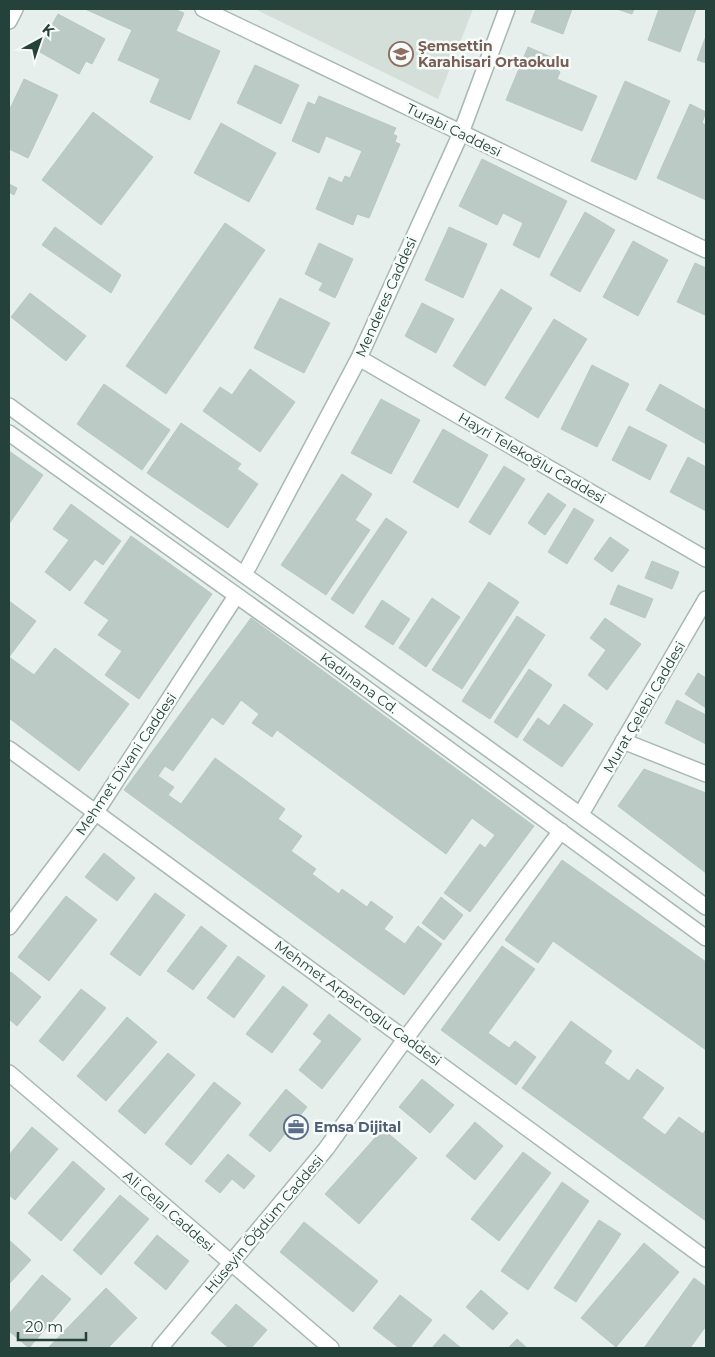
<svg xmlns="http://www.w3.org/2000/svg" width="715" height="1357" viewBox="0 0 715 1357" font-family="Montserrat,sans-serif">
<rect width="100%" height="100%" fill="#e6efeb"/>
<path fill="#d4dfda" d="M255,9H473L438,99Z"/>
<path fill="#bbcac4" stroke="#b8c9c2" d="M85,9H174L184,13L176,31L220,51L190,120L150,102L160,79L118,60L132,30Z
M536,9H572L563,34L531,22Z
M617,9H634L632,14Z
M659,9H696L680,52L648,40Z
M58,14L105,39L92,64L86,61L79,74L38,51Z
M706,36V63L697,60Z
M528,47L560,61L557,70L560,72L557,79L597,96L582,131L506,100Z
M255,65L299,85L281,124L237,103Z
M24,79L58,95L28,158L9,149V111Z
M625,81L670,101L636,180L591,161Z
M319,96L396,128L393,134L397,136L395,142L400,144L369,218L357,214L353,225L316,209L329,177L342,183L345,176L350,178L362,151L326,136L319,153L292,141L308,102L315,105Z
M690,104L706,112L702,123L706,125V200L657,178Z
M93,112L153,157L101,225L42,180Z
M221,123L276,153L249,202L194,173Z
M482,159L567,201L539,258L513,245L523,223L503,213L497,225L459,206Z
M9,184L17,188L14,195L9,192Z
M585,212L615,230L580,292L550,275Z
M225,223L265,250L166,394L126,366Z
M55,227L121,275L111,293L42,245Z
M449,227L487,244L463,298L425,280Z
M633,241L668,260L638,316L603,297Z
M319,243L353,259L335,298L319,290L323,283L305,274Z
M695,263L706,268L705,315L677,302Z
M501,289L532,308L485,386L453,366Z
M30,293L86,336L66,361L11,317Z
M280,298L330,323L304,373L254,348Z
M422,303L454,319L436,353L405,336Z
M554,319L587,339L538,418L505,398Z
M592,365L629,384L597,447L561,429Z
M250,369L295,402L260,452L203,411L220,387L232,395Z
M104,384L170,430L142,470L77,424Z
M660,384L706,410V444L646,410Z
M381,399L420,420L391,474L351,453Z
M181,423L241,464L237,469L258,484L228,528L147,473Z
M629,426L667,445L650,480L612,460Z
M443,429L488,455L458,508L413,482Z
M9,451L43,475L9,524Z
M688,457L706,467V511L670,492Z
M504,466L525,479L490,535L469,522Z
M342,474L372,494L355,520L370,530L326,595L281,565Z
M548,493L566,505L545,535L528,523Z
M71,504L121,541L103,565L95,559L70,591L45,572L69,540L53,529Z
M574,508L594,520L567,564L548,552Z
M386,518L407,532L353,614L331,599Z
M131,536L212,594L139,699L105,675L122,651L98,635L109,620L84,603Z
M610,537L629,550L612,572L594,559Z
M652,561L679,572L672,589L645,578Z
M489,582L519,602L462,689L432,670Z
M618,585L653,599L645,618L610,604Z
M432,598L460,617L426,667L399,648Z
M382,600L410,619L393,645L365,627Z
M9,601L36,621L9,657L34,675L55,648L129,704L79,771L9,718Z
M517,616L545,635L490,719L462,701Z
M251,618L534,826L470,912L444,893L480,844L485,848L495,835L472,818L446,854L277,730L272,737L252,723L259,714L241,700L223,725L212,717L173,771L165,766L158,776L174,787L168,795L181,804L215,758L285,809L278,819L302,836L291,851L316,869L312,874L339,894L342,889L367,907L371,901L393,917L384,929L405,944L418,926L442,944L404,995L124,790Z
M605,618L641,644L607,690L588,675L606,650L590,638Z
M529,669L552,685L517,738L494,722Z
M698,673L706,678V708L685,694Z
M677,700L706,715V744L665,723Z
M564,704L593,724L562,767L523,740L538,718L549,726Z
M644,769L706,793V873L618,806Z
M104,853L135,878L117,901L85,877Z
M562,860L706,962V1050L553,941L538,963L505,940Z
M155,893L185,915L140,976L110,954Z
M66,896L97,920L49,981L18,957Z
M441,897L463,915L444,940L422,923Z
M201,926L227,946L193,990L167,971Z
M502,946L535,969L488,1033L509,1048L515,1041L536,1057L516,1085L441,1030Z
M238,956L265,976L234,1018L207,998Z
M11,972L41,997L17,1026L9,1019V974Z
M283,986L308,1005L272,1053L246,1034Z
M81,989L106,1008L63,1061L39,1041Z
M329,1014L361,1039L322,1089L299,1070L322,1041L313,1034Z
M127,1017L157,1042L106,1101L77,1076Z
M571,1021L612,1051L604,1063L629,1081L637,1069L664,1088L642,1118L665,1135L679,1117L703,1134L706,1129V1221L522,1088Z
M168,1053L195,1075L145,1134L118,1111Z
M422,1079L454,1105L430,1133L399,1107Z
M214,1082L241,1103L191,1165L165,1144Z
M286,1089L307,1107L270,1152L249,1135Z
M475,1122L503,1146L475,1180L446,1156Z
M32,1127L58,1149L15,1200L9,1195V1155Z
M383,1129L417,1158L359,1224L325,1194Z
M523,1152L551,1173L499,1241L471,1219Z
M228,1154L255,1176L244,1189L232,1179L220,1193L205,1181Z
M73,1161L105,1189L61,1241L28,1213Z
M562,1182L589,1201L528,1290L501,1271Z
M120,1195L149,1219L101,1275L73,1250Z
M599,1220L621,1234L576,1302L554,1288Z
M304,1222L378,1281L353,1312L280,1252Z
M157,1235L189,1261L166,1290L134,1263Z
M9,1240L31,1260L9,1284Z
M644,1243L679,1272L616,1347L581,1318Z
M42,1275L71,1299L29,1348L9,1331V1314Z
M694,1278L706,1287V1326L690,1348H644Z
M106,1288L137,1318L108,1348H48Z
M481,1290L508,1313L493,1330L466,1307Z
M400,1295L432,1320L410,1348H399L373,1328Z
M236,1304L267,1330L251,1348H229L211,1333Z
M444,1334L461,1348H432Z
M517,1339L527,1348H508Z"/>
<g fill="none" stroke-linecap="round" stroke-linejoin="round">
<defs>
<path id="minor" d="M203,9L706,250
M9,21L15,9
M359,358L706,559
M9,406C240,575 476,736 706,907
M9,433L334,665L706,938
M244,575L359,358L461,133L507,9
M623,741L706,774
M9,749L706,1259
M581,814L706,599
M9,927L96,812L236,596
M9,1073L331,1348
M160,1348L326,1149L406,1038L561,831"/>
</defs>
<use href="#minor" stroke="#a8b8b2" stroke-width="18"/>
<use href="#minor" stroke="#fff" stroke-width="15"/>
</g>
<defs>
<symbol id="school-ring" viewBox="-11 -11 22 22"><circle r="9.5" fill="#f7fbf9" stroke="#8d6e63" stroke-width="1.5"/><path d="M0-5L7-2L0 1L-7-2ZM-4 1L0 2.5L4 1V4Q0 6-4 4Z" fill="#8d6e63"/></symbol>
<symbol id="office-ring" viewBox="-11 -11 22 22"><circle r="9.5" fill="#f7fbf9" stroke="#5c6f8a" stroke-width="1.5"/><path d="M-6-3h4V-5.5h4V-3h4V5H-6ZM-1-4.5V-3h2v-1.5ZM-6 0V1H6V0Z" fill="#5c6f8a"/></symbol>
</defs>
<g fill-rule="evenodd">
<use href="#school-ring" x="387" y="40" width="28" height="28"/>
<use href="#office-ring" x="282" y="1113" width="28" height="28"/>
</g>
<g text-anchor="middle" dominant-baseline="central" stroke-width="5" stroke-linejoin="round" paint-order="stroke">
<g font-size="14" font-weight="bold" fill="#785e54" stroke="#f7fbf9" text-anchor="start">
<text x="418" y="46">Şemsettin<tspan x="418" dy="16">Karahisari Ortaokulu</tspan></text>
</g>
<g font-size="14" fill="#24423a" stroke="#f7fbf9">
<text transform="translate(454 130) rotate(26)">Turabi Caddesi</text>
<text transform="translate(386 297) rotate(-66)">Menderes Caddesi</text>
<text transform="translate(532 458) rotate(30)">Hayri Telekoğlu Caddesi</text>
<text transform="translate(359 683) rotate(36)">Kadınana Cd.</text>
<text transform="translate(644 707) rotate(-60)">Murat Çelebi Caddesi</text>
<text transform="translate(126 764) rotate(-56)">Mehmet Divani Caddesi</text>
<text transform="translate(358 1003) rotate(36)">Mehmet Arpacroglu Caddesi</text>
<text transform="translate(169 1211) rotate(41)">Ali Celal Caddesi</text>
<text transform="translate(264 1224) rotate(-50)">Hüseyin Öğdüm Caddesi</text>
</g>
<g font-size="14" font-weight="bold" fill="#4e5e75" stroke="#f7fbf9" text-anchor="start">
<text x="314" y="1127">Emsa Dijital</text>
</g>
</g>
<rect width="715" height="1357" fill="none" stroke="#24423a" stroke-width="20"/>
<g transform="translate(40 40) rotate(40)" stroke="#f7fbf9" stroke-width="4" paint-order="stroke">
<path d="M0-4L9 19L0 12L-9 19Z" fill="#24423a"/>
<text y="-8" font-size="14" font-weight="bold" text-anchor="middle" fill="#24423a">K</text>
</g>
<path d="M18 1332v8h68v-8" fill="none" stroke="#24423a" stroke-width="2.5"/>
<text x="25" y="1332" font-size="15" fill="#24423a" stroke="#f7fbf9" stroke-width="4" paint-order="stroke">20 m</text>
</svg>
